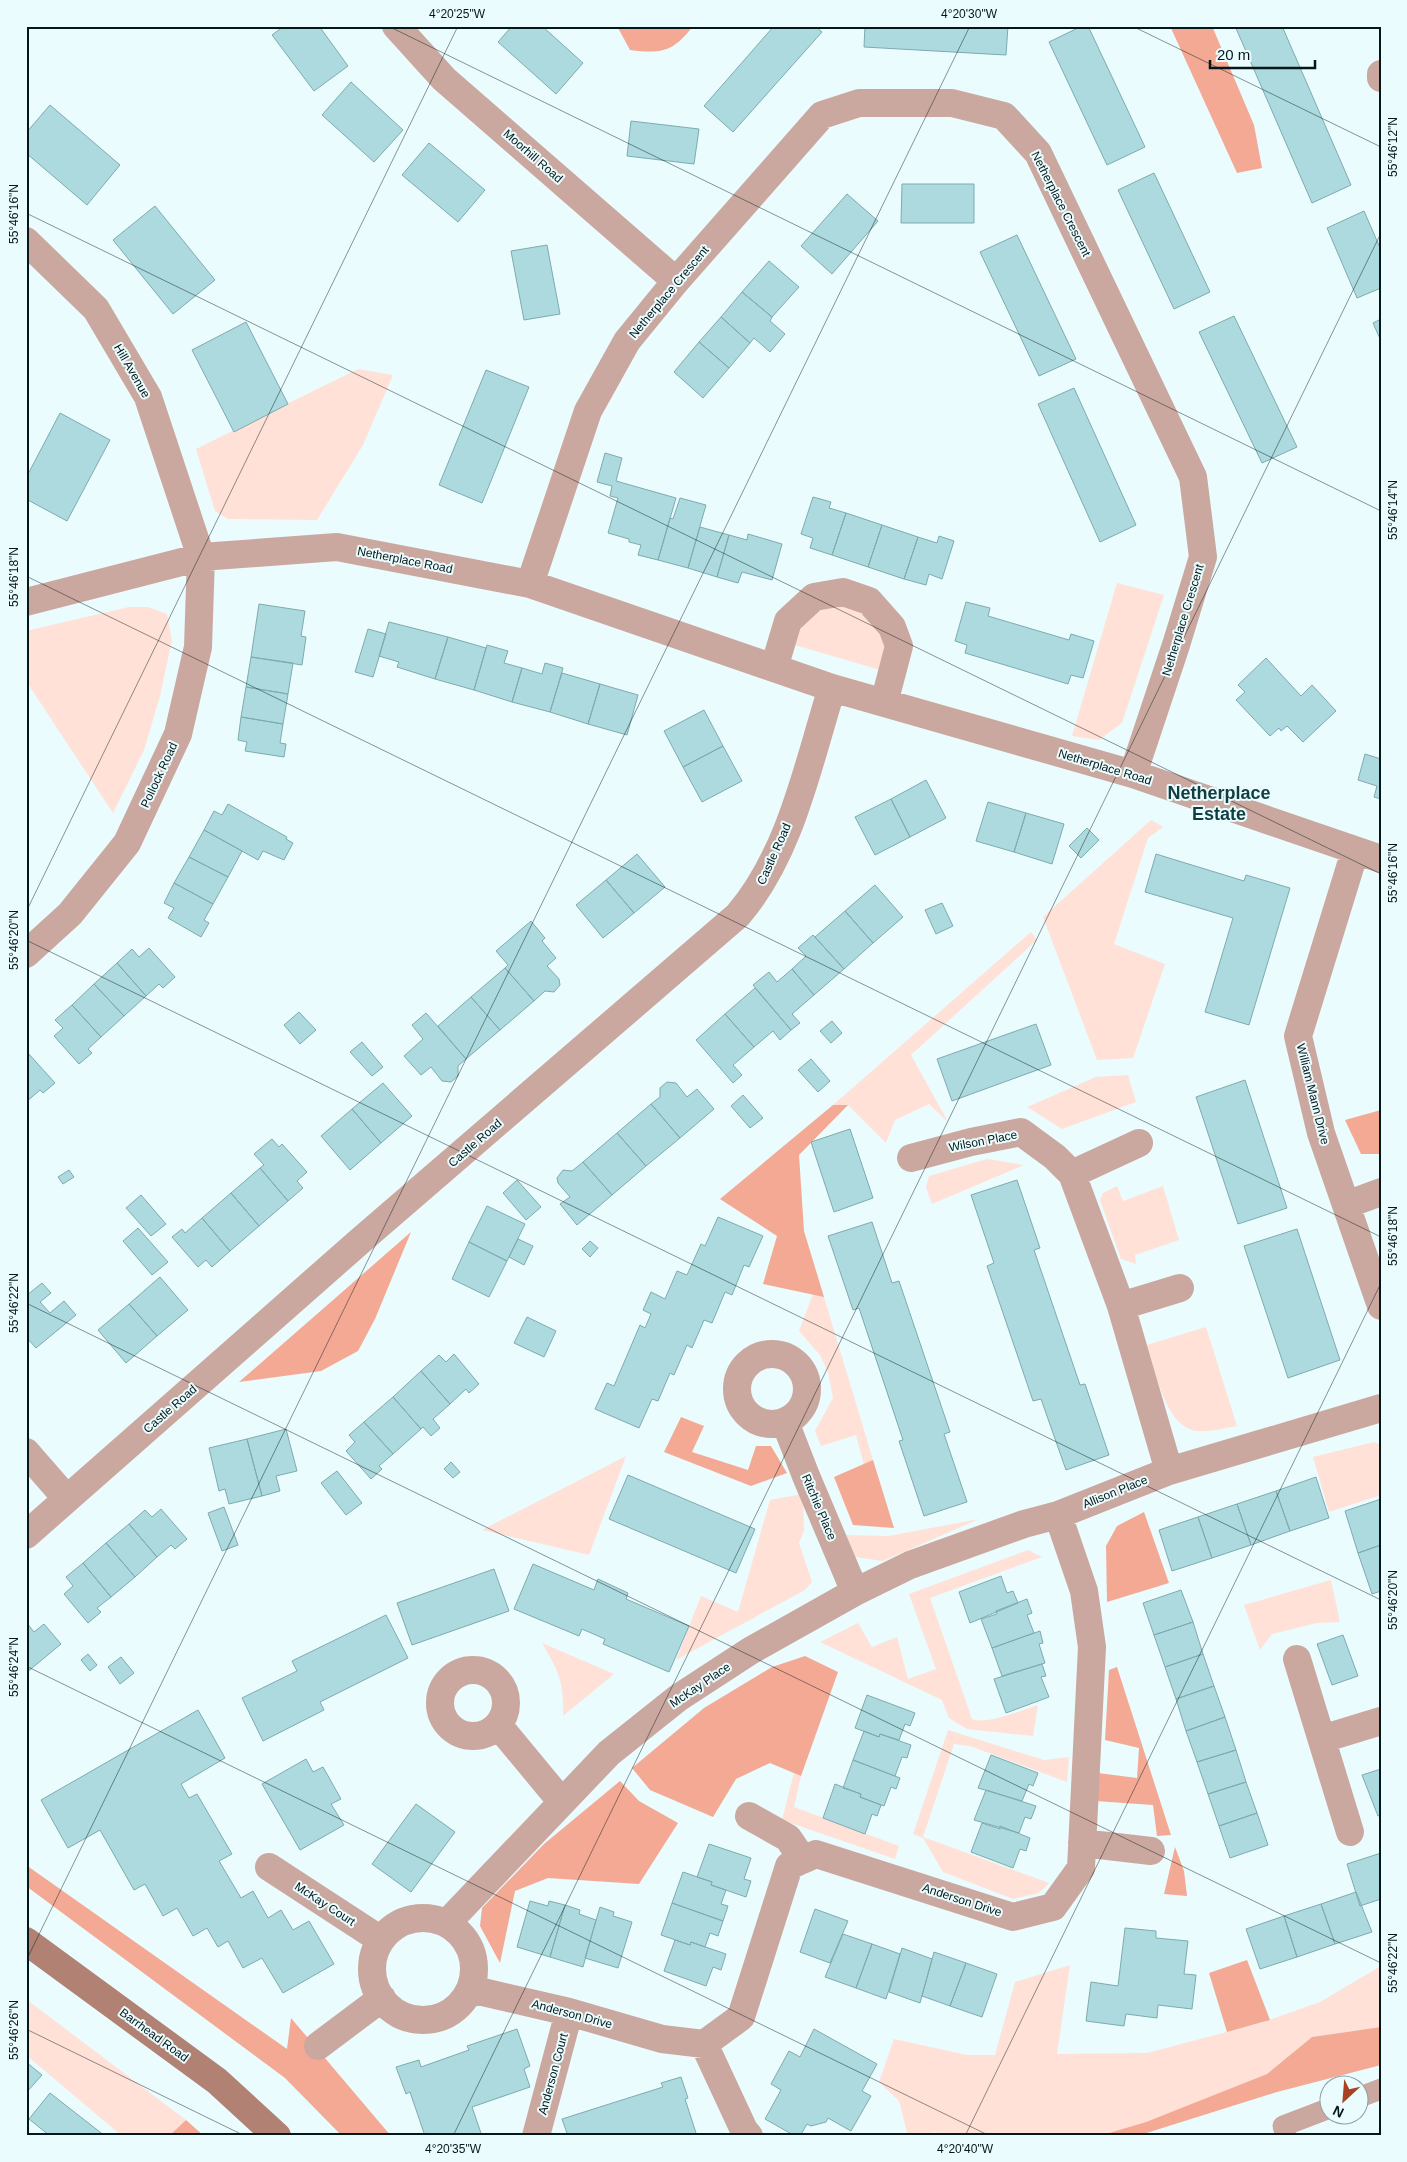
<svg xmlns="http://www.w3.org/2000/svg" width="1407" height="2162" viewBox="0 0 1407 2162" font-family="Arial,sans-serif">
<rect width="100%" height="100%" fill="#eafcfe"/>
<path fill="#ffe1d8" d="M358,369L393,375L363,445L317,520L228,519L215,511L196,449Z
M1117,583L1164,595L1122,723L1099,740L1072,736Z
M828,603H848L884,626L887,672L788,643L801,618Z
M129,607H148L167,614L172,640L160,696L144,750L113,813L26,681V631Z
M1151,820L1163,827L1148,838L1114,944L1165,964L1133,1058L1097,1060L1043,917Z
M1031,932L1037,940L911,1055L948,1122L929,1104L895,1120L886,1143L848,1105H833Z
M1128,1075L1136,1102L1062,1129L1027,1107L1096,1077Z
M987,1159L1024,1165L932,1204L926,1187L929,1176Z
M1117,1186L1123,1201L1163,1186L1179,1240L1135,1255L1136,1264L1121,1259L1100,1200L1103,1193Z
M813,1294L824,1297L873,1460L864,1465L856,1435L821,1446L815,1431L833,1398L828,1372L820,1355L799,1331Z
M1206,1327L1237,1426C1225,1428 1211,1432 1198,1431C1166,1429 1155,1370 1147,1345Z
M1374,1442L1381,1445V1495L1329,1512L1313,1457Z
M626,1456L589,1555L482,1530Z
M803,1494L804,1531L799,1543L812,1582L805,1590L676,1660L701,1596L738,1612L770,1500Z
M979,1519L883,1561L855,1557L843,1535L889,1536Z
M1028,1550L1042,1557L930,1598L972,1719C987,1725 1022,1710 1038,1705L1033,1736L967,1729L949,1718L942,1700L820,1642L858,1623L872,1647L897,1637L908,1679L936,1669L909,1594Z
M1331,1580L1340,1622L1317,1623L1272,1634L1260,1650L1244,1605Z
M542,1643L614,1674L563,1716C564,1682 559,1672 542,1643Z
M948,1730L1044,1760L1069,1757L1067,1782L970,1746L954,1744L923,1837L1049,1883L1039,1893L1013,1899L943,1872L923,1838L913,1834Z
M794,1773L801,1776L794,1807L899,1846L895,1859L782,1820Z
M1070,1965L1057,2054L1147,2053L1261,2023L1320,2002L1381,1966V2027L1312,2037L1267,2074L1146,2122L1099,2136H937L935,2132L925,2136H908L899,2101L879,2082L894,2039L967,2055H995L1015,1982Z
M26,1999L186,2120L169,2136H122L26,2055Z"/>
<path fill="#f3a994" d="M617,26H693C673,52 662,54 630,50Z
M1170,26H1212L1254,125L1262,168L1237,173Z
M833,1105H848L799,1155L804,1231L824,1297L763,1284L777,1236L720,1199Z
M1381,1110V1154H1361L1345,1120Z
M411,1232L375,1319L358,1351L321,1371L239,1382Z
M681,1417L704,1426L692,1452L748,1470L756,1446H771L787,1473L751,1486L664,1452Z
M873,1460L894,1528L853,1525L834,1477Z
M1144,1512L1169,1583L1107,1602L1106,1546L1117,1526Z
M805,1656L838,1672L801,1776L770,1763L736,1779L713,1817L650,1790L632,1768L704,1708L772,1667Z
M1117,1667L1171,1835L1157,1836L1153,1805L1095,1801L1098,1773L1137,1778L1139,1748L1105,1740L1109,1670Z
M620,1781L639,1801L678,1823L639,1884L548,1878L515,1891L500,1963L480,1926L482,1908L544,1844Z
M1175,1847L1184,1871L1187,1896L1164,1894Z
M26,1865L287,2049L291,2018L391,2136H342L285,2078L26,1886Z
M1247,1960L1270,2020L1227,2032L1209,1973Z
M1381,2027V2065L1277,2092L1137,2136H1099L1146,2122L1267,2074L1312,2037Z
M186,2120L204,2136H169Z"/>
<path fill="#acdade" stroke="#7eabaf" d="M284,26H319L348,66L314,91L272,35Z
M512,26H542L583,63L556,94L498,42Z
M774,26H815L822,32L733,132L704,106Z
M865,26H1008L1006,55L864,47Z
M1082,26H1088L1145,147L1107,165L1049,42Z
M1235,26H1282L1351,185L1312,203Z
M351,82L403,130L374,162L322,115Z
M50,105L120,165L87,205L26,153V133Z
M631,121L699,129L694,164L627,156Z
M429,143L485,190L458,222L402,175Z
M1154,173L1210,292L1174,309L1118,190Z
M902,184H974V223H901Z
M847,194L878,221L832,274L801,246Z
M155,206L215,280L173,314L113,240Z
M1364,211L1381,250V288L1357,298L1327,228Z
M1017,235L1076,359L1039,376L980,252Z
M547,245L560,314L524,320L511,251Z
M769,261L799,287L772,317L742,292Z
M742,292L772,317L770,321L785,334L770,352L754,338L750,343L721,317Z
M1234,316L1297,447L1262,463L1199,332Z
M721,317L750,343L729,368L699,342Z
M1381,319V341L1373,323Z
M246,322L288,404L234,432L192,350Z
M699,342L729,368L703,398L674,372Z
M486,370L529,387L482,503L439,485Z
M1074,388L1136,525L1100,542L1038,404Z
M60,413L110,440L67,521L26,499V478Z
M605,453L622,458L616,481L676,498L658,560L638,555L641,545L629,542V539L608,533L618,498L610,496L612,486L597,482Z
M813,497L831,502L829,508L846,513L832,555L810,548L813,538L801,534Z
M680,498L706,505L688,568L658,560L670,518L673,519Z
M846,513L882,525L868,567L832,555Z
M882,525L918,537L904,579L868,567Z
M700,527L729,535L717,577L688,568Z
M748,534L782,544L772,580L742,572L738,583L717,577L729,535L747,540Z
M939,536L954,541L942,579L929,574L926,585L904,579L918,537L937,543Z
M966,602L990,608L988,616L1069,640L1071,634L1094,641L1083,678L1071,675L1068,684L965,653L967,645L955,641Z
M259,604L305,611L301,636L306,637L302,665L251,657Z
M389,622L448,637L435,679L397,667L399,662L379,656Z
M368,629L386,634L373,677L355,672Z
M448,637L486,648L474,690L435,679Z
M487,645L508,651L504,663L522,668L512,702L474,690Z
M251,657L293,663L288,694L246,687Z
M1266,658L1301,696L1312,685L1336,711L1303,742L1287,726L1281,731L1279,728L1270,736L1236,700L1245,692L1238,685Z
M545,663L563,668L550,712L512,702L522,668L542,674Z
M562,673L600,684L588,724L550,712Z
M600,684L638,695L627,735L588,724Z
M246,687L288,694L283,724L241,717Z
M704,710L723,746L683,767L664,731Z
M241,717L283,724L280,743L286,744L284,757L245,751L247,742L238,740Z
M723,746L742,781L702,802L683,767Z
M1365,754L1381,759V799L1374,797L1377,786L1358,780Z
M926,780L946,818L910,837L891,799Z
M891,799L910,837L875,855L855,817Z
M988,802L1026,813L1014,852L976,841Z
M228,804L287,837L286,839L293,843L284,860L263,851L258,860L204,830L214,811L222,815Z
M1026,813L1064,824L1052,864L1014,852Z
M1087,828L1099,840L1081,858L1069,846Z
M204,830L242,851L228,877L189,857Z
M637,854L665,887L634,913L606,880Z
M1156,854L1244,881L1246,875L1290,888L1249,1025L1205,1012L1233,918L1145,892Z
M189,857L228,877L213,904L174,883Z
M606,880L634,913L603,938L576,905Z
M174,883L213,904L204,920L209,923L201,937L168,918L174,908L164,903Z
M875,885L903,917L873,943L845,911Z
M942,903L953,926L936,934L925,910Z
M845,911L873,943L844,969L815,937Z
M531,921L545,938L542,941L556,958L547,966L559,979L560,985L554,992L545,991L534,1001L505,968L508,965L496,951Z
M813,935L844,969L814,995L792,969L806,956L798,948Z
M149,948L175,977L163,988L159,984L146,996L117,963L132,949L139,957Z
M117,963L146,996L124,1016L94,984Z
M505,968L534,1001L500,1030L471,997Z
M792,969L814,995L792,1014L800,1023L791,1030L753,985L769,972L777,982Z
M94,984L124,1016L101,1037L72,1005Z
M755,988L791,1030L780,1040L773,1031L754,1047L725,1014Z
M471,997L500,1030L466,1059L438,1026Z
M72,1005L101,1037L88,1049L92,1053L79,1064L54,1036L63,1028L55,1020Z
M299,1012L316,1030L300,1044L284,1025Z
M426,1013L466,1059L458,1066V1076L451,1082L442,1081L431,1067L421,1075L404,1056L423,1039L412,1025Z
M725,1014L754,1047L733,1065L742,1075L733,1083L696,1040Z
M832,1021L842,1033L831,1043L820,1031Z
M1036,1024L1051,1065L952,1101L937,1059Z
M362,1042L383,1067L372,1076L350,1052Z
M28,1053L55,1083L43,1093L40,1090L26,1102Z
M811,1059L830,1081L818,1092L798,1070Z
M1245,1080L1287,1208L1238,1224L1196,1097Z
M667,1082L676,1083L687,1097L697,1089L714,1109L680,1138L651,1104L660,1097V1088Z
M383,1083L412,1116L381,1143L352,1109Z
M743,1095L763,1118L750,1128L731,1106Z
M651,1104L680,1138L646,1166L617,1133Z
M352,1109L381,1143L350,1170L321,1136Z
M850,1129L873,1198L834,1212L811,1142Z
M617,1133L646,1166L612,1195L583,1162Z
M272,1139L279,1147L282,1144L307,1172L297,1181L303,1188L288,1201L260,1168L264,1165L254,1154Z
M583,1162L612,1195L577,1225L560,1204L570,1197L558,1183L557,1178L563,1170L572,1171Z
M260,1168L288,1201L259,1226L231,1193Z
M69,1170L74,1177L63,1184L58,1177Z
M517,1180L541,1207L526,1220L503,1193Z
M1017,1180L1040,1248L1034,1250L1080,1385L1085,1384L1109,1455L1066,1470L1041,1399L1033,1401L987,1266L994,1263L971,1195Z
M231,1193L259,1226L230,1251L202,1218Z
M141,1195L166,1224L151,1236L126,1208Z
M487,1206L525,1224L507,1261L469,1242Z
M718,1217L763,1236L749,1267L744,1265L732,1295L725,1292L712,1323L704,1320L692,1348L687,1345L674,1375L670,1373L658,1401L652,1399L639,1428L595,1409L607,1383L614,1386L640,1325L645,1328L651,1314L643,1310L651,1292L665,1299L677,1271L687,1275L701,1244L705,1246Z
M202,1218L230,1251L212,1267L206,1260L198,1267L172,1237L182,1229L185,1233Z
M872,1222L892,1283L899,1281L950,1432L944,1434L967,1502L924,1516L899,1441L903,1440L859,1308L853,1310L828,1236Z
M138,1228L168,1262L152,1275L123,1241Z
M1297,1229L1340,1360L1288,1378L1244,1246Z
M518,1239L533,1246L524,1265L509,1257Z
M590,1241L598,1248L590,1257L582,1249Z
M469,1242L507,1261L489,1297L452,1279Z
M160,1277L188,1310L157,1336L129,1304Z
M42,1283L51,1293L40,1302L50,1313L64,1301L76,1315L36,1348L26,1337V1296Z
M129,1304L157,1336L126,1363L98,1330Z
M527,1317L556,1331L544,1357L514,1343Z
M454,1354L479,1384L469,1393L466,1389L450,1404L421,1371L439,1355L446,1362Z
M421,1371L450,1404L433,1419L440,1428L431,1436L423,1427L421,1429L393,1397Z
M393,1397L421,1429L393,1454L364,1422Z
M364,1422L393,1454L379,1466L382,1469L371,1479L346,1451L355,1442L349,1435Z
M286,1429L297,1471L276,1476L280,1491L262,1496L247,1439Z
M247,1439L262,1496L229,1504L225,1489L219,1491L209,1448Z
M451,1462L460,1472L453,1478L444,1469Z
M337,1471L362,1503L346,1515L321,1483Z
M628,1475L755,1529L736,1573L609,1519Z
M1316,1477L1329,1518L1290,1531L1276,1491Z
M1276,1491L1290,1531L1251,1545L1237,1504Z
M1381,1499V1545L1358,1553L1345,1511Z
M1237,1504L1251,1545L1212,1558L1198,1517Z
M224,1507L238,1545L222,1551L208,1513Z
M161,1509L187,1539L175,1549L171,1545L157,1557L129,1524L145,1510L152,1517Z
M1198,1517L1212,1558L1172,1571L1159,1530Z
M129,1524L157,1557L135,1577L106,1543Z
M106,1543L135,1577L111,1597L83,1563Z
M1381,1545V1591L1372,1594L1358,1553Z
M83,1563L111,1597L97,1608L101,1612L88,1623L64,1594L73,1586L66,1577Z
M533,1564L594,1590L598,1579L628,1593L626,1599L689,1626L669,1672L603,1644L605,1639L582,1629L579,1636L514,1609Z
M494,1569L509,1611L412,1645L397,1603Z
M1001,1576L1007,1593L1013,1591L1018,1603L970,1623L959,1592Z
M1181,1590L1193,1622L1154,1635L1143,1603Z
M1027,1599L1032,1613L1027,1615L1034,1633L992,1648L981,1619L997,1614L996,1611Z
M386,1615L408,1658L320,1702L324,1710L263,1741L242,1698L297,1671L292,1661Z
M26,1622L34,1632L44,1624L61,1644L26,1673Z
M1193,1622L1203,1654L1165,1667L1154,1635Z
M1040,1631L1043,1643L1039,1644L1045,1663L1002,1676L992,1648Z
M1343,1635L1358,1676L1332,1685L1317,1644Z
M88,1654L97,1665L90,1671L81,1660Z
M1203,1654L1214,1686L1176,1699L1165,1667Z
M121,1657L134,1673L120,1684L108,1667Z
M1042,1664L1046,1676L1041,1677L1049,1697L1006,1713L994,1679Z
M1214,1686L1225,1717L1186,1731L1176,1699Z
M867,1695L915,1713L910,1726L905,1724L899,1740L880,1734L879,1737L855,1728Z
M198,1710L225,1758L181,1784L189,1798L197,1794L232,1854L219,1861L241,1898L253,1891L268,1918L281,1910L293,1930L309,1921L334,1964L283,1993L262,1958L243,1968L228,1941L218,1947L207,1928L193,1936L177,1908L163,1916L145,1884L134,1890L100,1830L68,1848L41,1800Z
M1225,1717L1236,1750L1197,1762L1186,1731Z
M864,1731L879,1737L880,1734L911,1745L907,1758L902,1757L895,1776L853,1760Z
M1236,1750L1246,1782L1208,1794L1197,1762Z
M991,1755L1038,1773L1033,1786L1029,1784L1022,1801L978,1788Z
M306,1759L313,1772L323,1767L341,1799L331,1804L344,1825L300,1850L262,1784Z
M853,1760L900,1778L896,1789L891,1787L884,1806L860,1797L861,1794L843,1788Z
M1381,1769V1815L1378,1816L1362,1775Z
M1246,1782L1257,1813L1219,1826L1208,1794Z
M835,1784L861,1794L860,1797L881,1805L877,1816L872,1814L865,1834L823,1818Z
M986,1790L1036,1806L1031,1819L1025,1817L1019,1833L974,1820Z
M416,1804L455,1832L411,1892L372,1864Z
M1257,1813L1268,1845L1230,1858L1219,1826Z
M982,1823L1000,1829V1826L1030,1838L1026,1851L1020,1849L1013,1868L971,1852Z
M709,1844L751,1858L744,1879L751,1881L746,1897L711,1885L712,1882L697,1877Z
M1381,1853V1899L1360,1906L1347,1864Z
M683,1872L712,1882L711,1885L726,1890L721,1904L728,1906L723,1921L672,1903Z
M1356,1892L1372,1932L1335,1944L1321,1904Z
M530,1901L548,1906L549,1901L565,1905L550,1957L517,1947Z
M672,1903L723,1921L718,1936L710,1933L705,1947L691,1942L690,1945L661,1935Z
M1321,1904L1335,1944L1297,1957L1284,1916Z
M565,1905L580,1910L579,1914L596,1920L583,1967L550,1957Z
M600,1907L614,1912L613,1916L632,1922L618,1968L585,1958Z
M815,1909L848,1921L830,1963L800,1952Z
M1284,1916L1297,1957L1260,1969L1246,1929Z
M1125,1928L1156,1931V1938L1188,1941L1184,1974L1196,1975L1192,2009L1158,2005L1157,2018L1126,2014L1124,2026L1086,2021L1091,1982L1118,1986Z
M843,1934L872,1944L856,1988L825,1977Z
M675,1940L690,1945L691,1942L726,1954L721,1970L713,1967L706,1986L664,1971Z
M872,1944L900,1954L886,1999L856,1988Z
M902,1948L932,1959L920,2003L889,1992Z
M934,1952L966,1963L950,2006L922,1996Z
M966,1963L997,1974L982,2017L950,2006Z
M517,2029L530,2066L524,2069L530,2087L472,2107L482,2136H425L410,2092L406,2094L396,2067L419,2060L421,2067L469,2050L467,2046Z
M814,2029L877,2064L862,2091L871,2096L851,2131L828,2118L826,2122L811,2126L807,2124L800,2136H795L765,2119L781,2090L771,2084L789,2051L800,2057Z
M26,2062L42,2075L26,2093Z
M681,2077L688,2098L685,2099L697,2136H568L562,2119L663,2087L661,2083Z
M50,2093L105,2136H50L29,2119Z"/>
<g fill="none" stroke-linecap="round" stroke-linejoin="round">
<path stroke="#caa89f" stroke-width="21" d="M1360,2097L1381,2089
M1286,2136L1283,2126L1330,2108"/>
<path stroke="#caa89f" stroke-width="28" d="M396,26L444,79L676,281
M1381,74V78
M26,241L96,309L148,397L201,557L198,647L178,734L127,843L70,914L26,954
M530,584L588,411L627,341L676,281L822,115L859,103H952L1004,116L1038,153L1193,477L1203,557L1176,645L1133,774
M26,602L201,557L337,547L530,584L832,688L1133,774L1381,859
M774,668L788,621L814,597L843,592L869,601L892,627L899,646L884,703
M1355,851L1298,1036L1321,1133L1381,1306
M911,1158L971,1142L1021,1132L1055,1157L1072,1174L1121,1306L1169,1471
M1072,1174L1139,1143
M1346,1205L1381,1192
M1121,1306L1180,1288
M737 1389a35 35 0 1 1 70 0a35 35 0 1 1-70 0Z
M785,1422L806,1476L855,1592
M26,1452L67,1499
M26,1535L360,1241L738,915C791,853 808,764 832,688
M1297,1659L1350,1832
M440 1703a33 33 0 1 1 66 0a33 33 0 1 1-66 0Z
M498,1725L561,1801
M1322,1739L1381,1721
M749,1816L788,1838L803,1860
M1082,1843L1151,1851
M269,1867L381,1940
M372 1969a51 51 0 1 1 102 0a51 51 0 1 1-102 0Z
M447,1923L609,1753L678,1698L750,1651L855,1592L910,1565L1024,1524L1058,1515L1169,1471L1381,1408
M470,1989L569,2012L662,2039L704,2044L741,2017L789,1866L816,1854L1013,1917L1053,1907L1081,1868L1092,1647L1084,1591L1058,1515
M704,2044L744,2130L749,2136
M318,2046L382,1998
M536,2136L569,2012"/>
<path stroke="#b18174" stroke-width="28" d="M26,1941L217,2081L277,2136"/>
</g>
<path fill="none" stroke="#061719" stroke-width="1" stroke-opacity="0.45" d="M388,26L1381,511M1132,26L1381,147M26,213L1381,874M26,576L1381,1237M26,912L458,26M26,940L1381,1600M26,1303L1381,1963M26,1666L990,2136M26,1961L970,26M26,2029L245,2136M453,2136L1381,233M965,2136L1381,1283"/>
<g text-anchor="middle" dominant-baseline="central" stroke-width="4" stroke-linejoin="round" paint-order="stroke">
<g font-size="12" fill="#061719" stroke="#eafcfe">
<text transform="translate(533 156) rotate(41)">Moorhill Road</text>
<text transform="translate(1061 204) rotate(63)">Netherplace Crescent</text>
<text transform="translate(669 292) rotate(-50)">Netherplace Crescent</text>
<text transform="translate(132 371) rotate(60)">Hill Avenue</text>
<text transform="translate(405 560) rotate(11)">Netherplace Road</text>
<text transform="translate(1183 620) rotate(-73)">Netherplace Crescent</text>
<text transform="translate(1105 767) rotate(17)">Netherplace Road</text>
<text transform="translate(159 775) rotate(-65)">Pollock Road</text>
<text transform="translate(774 854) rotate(-66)">Castle Road</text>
<text transform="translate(1313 1094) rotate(76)">William Mann Drive</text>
<text transform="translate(983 1141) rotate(-11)">Wilson Place</text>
<text transform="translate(475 1143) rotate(-41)">Castle Road</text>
<text transform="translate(170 1409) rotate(-41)">Castle Road</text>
<text transform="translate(1115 1492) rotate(-22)">Allison Place</text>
<text transform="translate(819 1507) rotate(67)">Ritchie Place</text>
<text transform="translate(700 1685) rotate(-34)">McKay Place</text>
<text transform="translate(962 1900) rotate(18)">Anderson Drive</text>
<text transform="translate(325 1904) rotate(33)">McKay Court</text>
<text transform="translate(572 2014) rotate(15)">Anderson Drive</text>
<text transform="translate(154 2035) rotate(36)">Barrhead Road</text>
<text transform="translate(553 2074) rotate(-75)">Anderson Court</text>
</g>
<g font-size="18" font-weight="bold" fill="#103d41" stroke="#eafcfe">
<text x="1219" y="793">Netherplace<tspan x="1219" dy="21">Estate</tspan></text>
</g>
</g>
<rect width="1407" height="2162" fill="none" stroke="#eafcfe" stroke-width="55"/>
<g transform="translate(1344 2100) rotate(206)"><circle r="24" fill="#eafcfe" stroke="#8fa0a2"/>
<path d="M0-4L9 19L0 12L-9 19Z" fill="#aa4123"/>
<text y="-8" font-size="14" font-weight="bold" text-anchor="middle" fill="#061719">N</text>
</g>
<path d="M1210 60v8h105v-8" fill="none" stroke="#061719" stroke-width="2.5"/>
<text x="1217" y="60" font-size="15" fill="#061719" stroke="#eafcfe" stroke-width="4" paint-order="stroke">20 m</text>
<rect x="28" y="28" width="1352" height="2106" fill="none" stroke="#061719" stroke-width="2"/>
<g font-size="12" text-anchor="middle" fill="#061719">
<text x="457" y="18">4°20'25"W</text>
<text x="969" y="18">4°20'30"W</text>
<text transform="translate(1393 147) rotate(-90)" y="4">55°46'12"N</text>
<text transform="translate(14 214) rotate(-90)" y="4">55°46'16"N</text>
<text transform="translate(1393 510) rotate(-90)" y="4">55°46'14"N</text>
<text transform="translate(14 577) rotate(-90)" y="4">55°46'18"N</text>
<text transform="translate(1393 873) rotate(-90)" y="4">55°46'16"N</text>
<text transform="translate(14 940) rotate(-90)" y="4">55°46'20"N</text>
<text transform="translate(1393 1236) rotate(-90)" y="4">55°46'18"N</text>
<text transform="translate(14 1303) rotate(-90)" y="4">55°46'22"N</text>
<text transform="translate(1393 1600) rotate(-90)" y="4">55°46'20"N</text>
<text transform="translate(14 1667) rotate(-90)" y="4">55°46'24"N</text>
<text transform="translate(1393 1963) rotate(-90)" y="4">55°46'22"N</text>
<text transform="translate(14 2030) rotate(-90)" y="4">55°46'26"N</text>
<text x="453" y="2153">4°20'35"W</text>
<text x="965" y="2153">4°20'40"W</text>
</g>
</svg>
